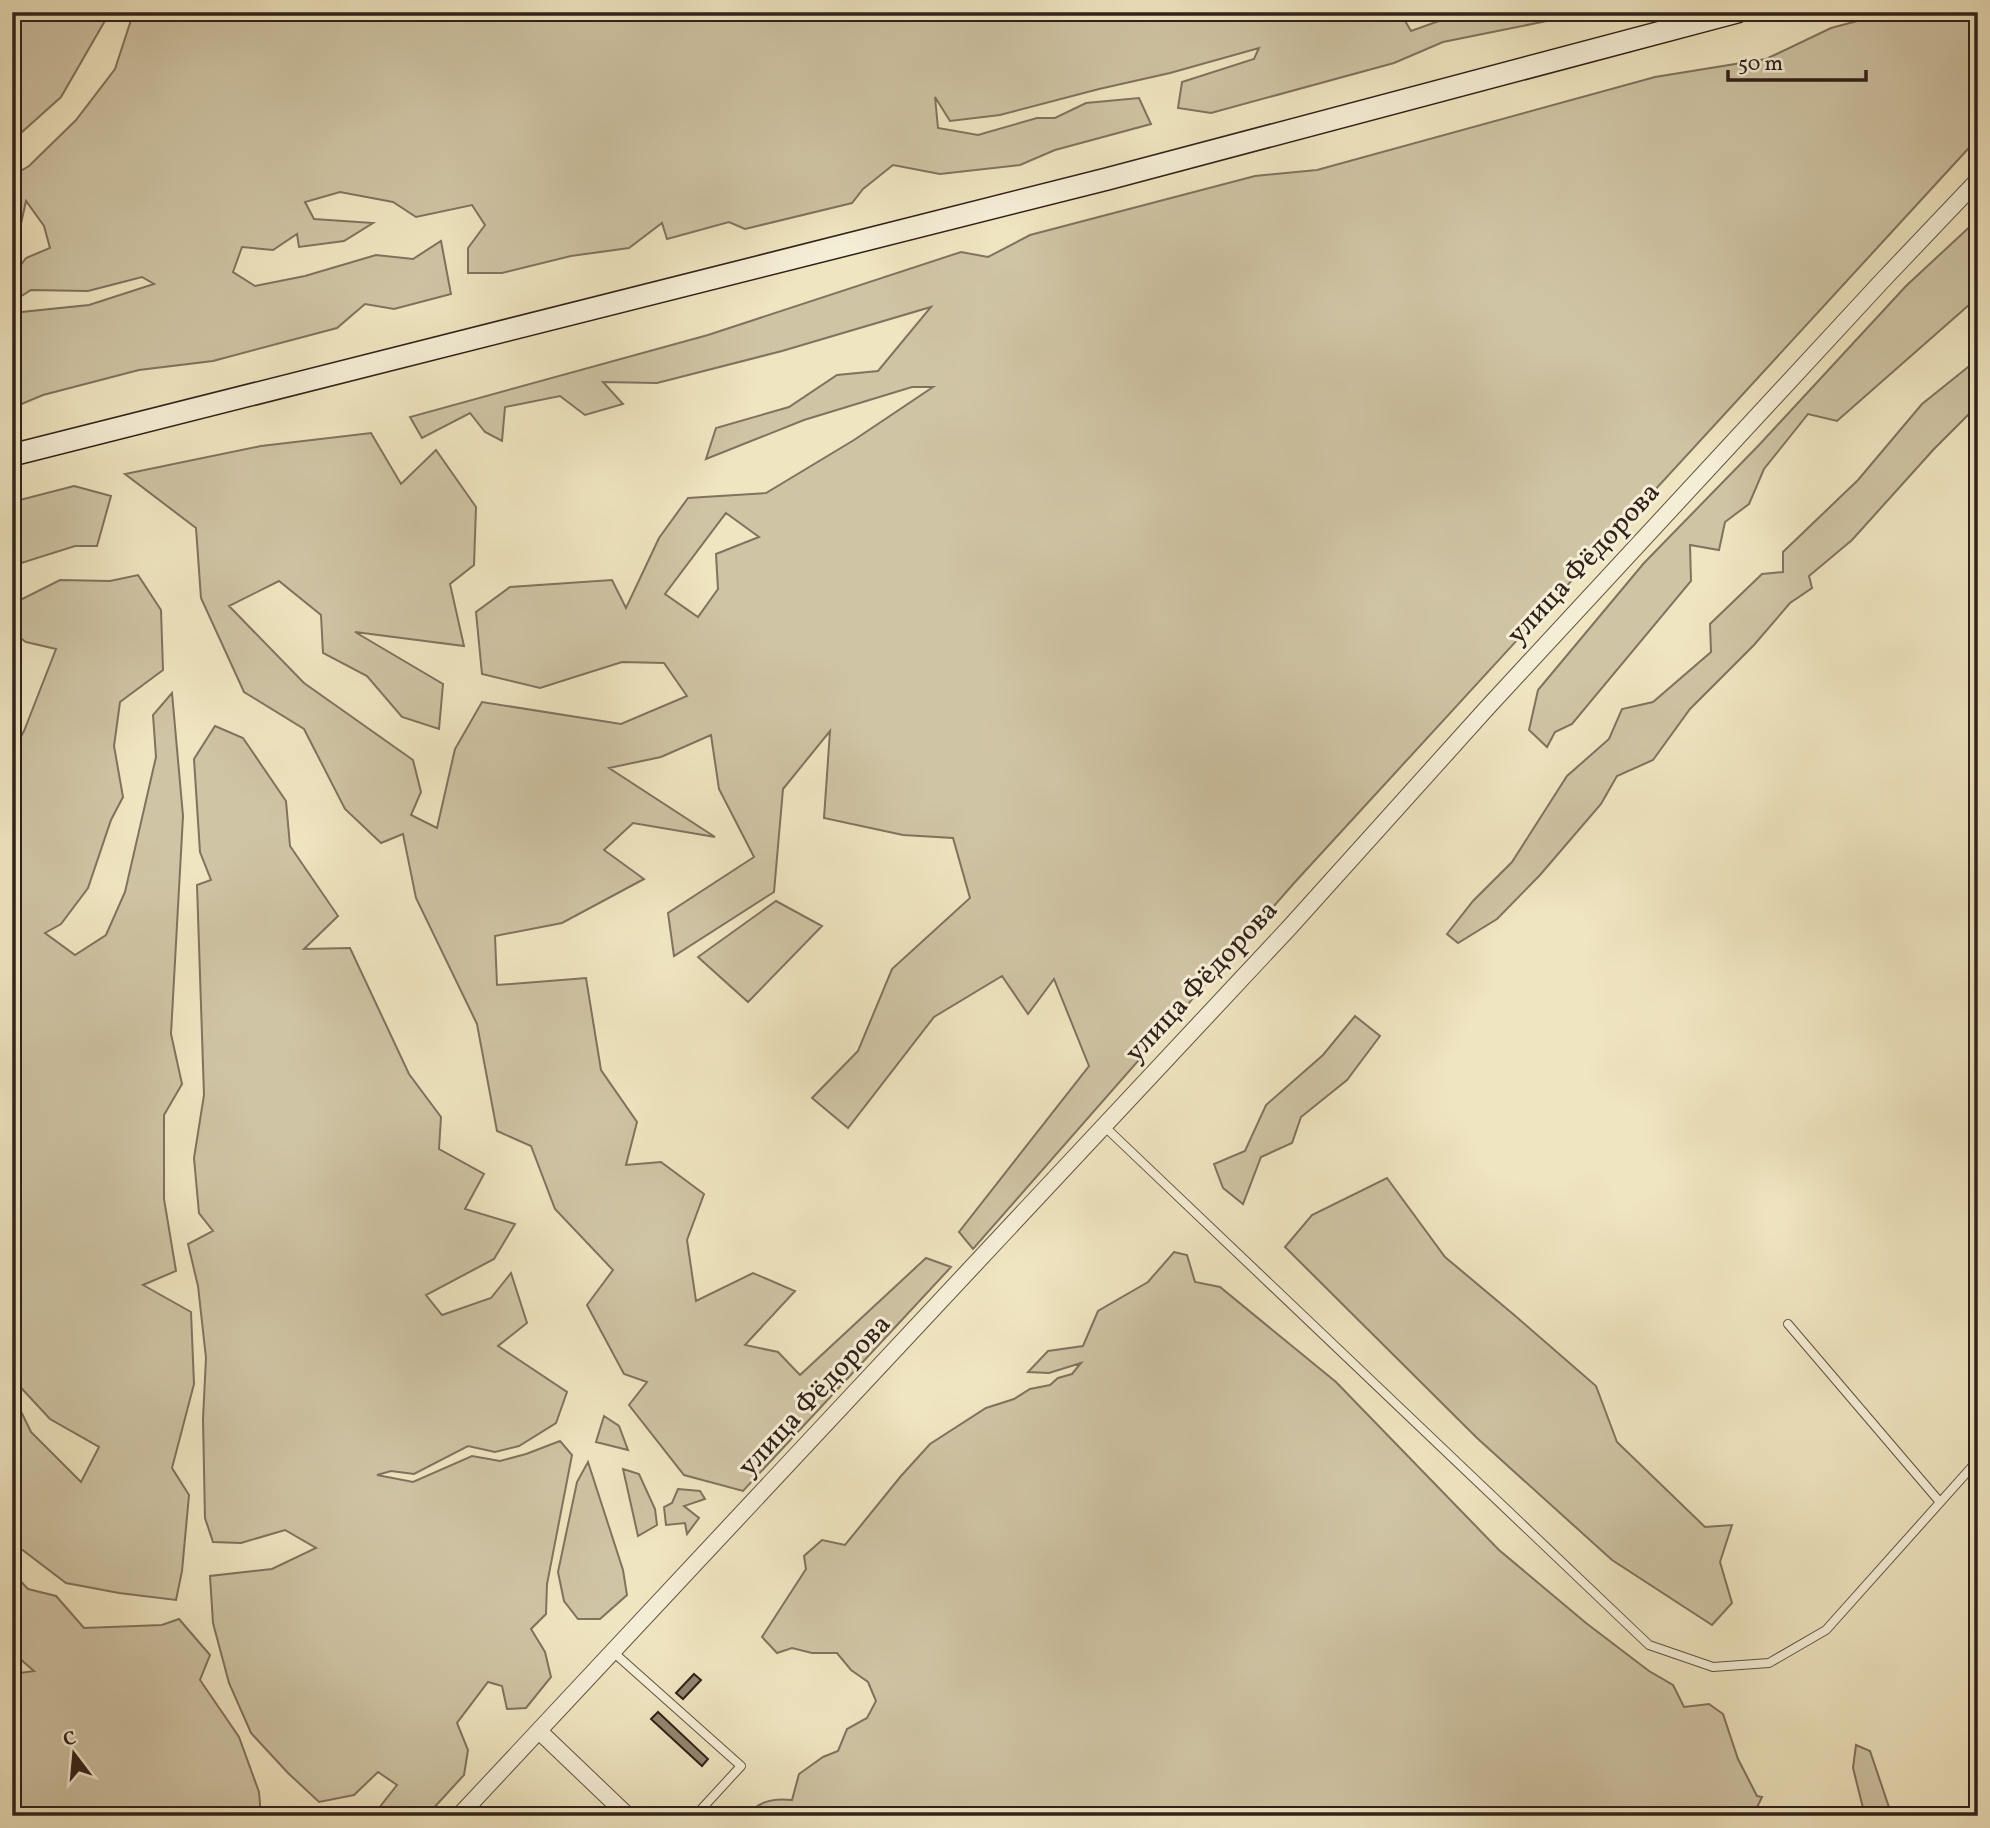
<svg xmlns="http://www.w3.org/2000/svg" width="1990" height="1828" viewBox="0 0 1990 1828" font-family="Vollkorn,serif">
<rect width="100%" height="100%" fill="#efe5c0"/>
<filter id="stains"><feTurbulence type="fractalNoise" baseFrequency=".00286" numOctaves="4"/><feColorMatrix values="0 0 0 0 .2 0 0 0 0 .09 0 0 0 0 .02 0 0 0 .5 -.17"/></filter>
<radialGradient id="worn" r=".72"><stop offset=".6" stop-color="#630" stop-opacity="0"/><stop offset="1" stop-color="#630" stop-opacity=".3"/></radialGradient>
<path fill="#cfc4a4" stroke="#80725f" stroke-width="2" fill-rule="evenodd" d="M12,12H110L61,97L12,141Z
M131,12H1400L1411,31L1464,12H1546L1547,21L1443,42L1394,63L1211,113L1178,108L1182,82L1254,59L1259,48L1170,73L1099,89L1000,115L950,121L935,97L938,128L978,135L1037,118H1055L1086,103L1139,98L1151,124L1055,150L1020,165L940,174L893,165L863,189L852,203L745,229L729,222L667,239L662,223L629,248L571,256L502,273H468V248L485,225L472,205L416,217L393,202L340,192L305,202L314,219L373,223L344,241L299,247L297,234L273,250L242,247L233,272L255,286L305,276L376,255L413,259L441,241L451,294L394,309L365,304L337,328L213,361L139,370L43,395L12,408V313L89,305L154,284L142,277L88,291L31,290L12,302V277L26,258L50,248L44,226L26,201L17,242L12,246V176L29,166L76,120L115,69L132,17Z
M1891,12H1978V138L1295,882L973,1249L959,1232L1089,1066L1054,979L1028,1014L1002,976L934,1017L848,1128L812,1098L858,1051L892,969L970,898L953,838L903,835L824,818L830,731L783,789L774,892L674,956L668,913L754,857L719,789L711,735L661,757L609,768L715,837L633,823L604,850L644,879L562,923L495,936L497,985L586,978L601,1070L637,1122L626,1165L661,1162L704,1194L687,1240L696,1301L753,1273L795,1291L745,1345L778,1352L800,1375L926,1258L951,1267L743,1491L684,1475L629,1405L647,1382L624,1374L587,1305L613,1270L555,1209L531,1146L497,1131L477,1024L416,898L403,834L381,843L345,809L304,729L244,692L201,598L196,528L125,474L261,446L371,433L401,484L436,450L476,507L474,565L450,584L464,646L355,632L443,684L439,729L402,717L367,676L323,653L321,615L279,581L229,606L304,683L413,760L421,792L411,815L437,828L455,749L482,702L621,724L687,696L664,663L622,662L540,688L482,674L476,612L510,587L612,580L626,608L659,538L688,498L766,493L854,440L933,387H912L804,420L706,459L716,428L789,407L837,375L878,371L931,307L782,351L657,383L603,382L623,404L585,415L560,396L505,407L502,441L485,432L470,413L422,438L410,417L708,335L961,252L988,257L1030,235L1255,176L1317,170L1655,77L1766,59L1831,28ZM726,513L759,537L716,554L718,589L698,617L665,594Z
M1978,219V297L1837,421L1808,414L1764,469L1749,504L1725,522L1719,550L1690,545L1691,581L1572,724L1555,732L1547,747L1529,730L1538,690L1644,563L1759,445L1906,286Z
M1978,359V405L1934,449L1852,540L1809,576L1812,588L1790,603L1754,645L1690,709L1653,760L1617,776L1601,804L1540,875L1497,919L1458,943L1447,934L1473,901L1512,862L1567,776L1609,739L1622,709L1653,702L1711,652L1710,624L1762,574L1783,572V552L1858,480L1922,404Z
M74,486L111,496L97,546H75L12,566V502Z
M138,575L161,610L163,670L120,702L114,746L123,797L111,820L88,888L61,924L45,933L75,955L106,935L125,892L156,757L153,715L172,693L183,816L171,1034L182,1084L164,1115V1199L176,1271L143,1285L191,1312L194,1384L172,1468L189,1495L182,1571L176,1600L119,1593L66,1583L12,1542V1393L31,1432L81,1482L99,1447L50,1419L12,1378V752L24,731L56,649L26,642L12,632V604L60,580L110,581Z
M215,726L243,738L286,801L290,846L338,916L304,949L350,948L409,1074L441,1117L439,1149L484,1174L465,1209L515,1224L494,1259L426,1295L442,1315L491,1298L511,1273L527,1323L498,1346L567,1392L556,1423L519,1446L495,1452L468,1446L414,1474L391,1471L377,1475L413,1482L472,1456L500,1461L526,1454L560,1441L572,1455L547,1584L546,1614L531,1629L545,1652L551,1677L526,1708L507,1709L502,1686L488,1682L457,1723L468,1750L464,1775L430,1812L424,1816H377L375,1813L397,1785L378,1772L354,1795L319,1802L288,1773L251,1733L229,1683L213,1623L210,1576L272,1569L316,1548L285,1530L241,1543L213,1542L205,1518L203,1419L206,1358L198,1286L188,1244L213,1231L199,1213L194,1158L204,1095L197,885L211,880L200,852L194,759Z
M776,901L822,926L748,1002L698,957Z
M1355,1016L1380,1036L1347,1080L1301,1117L1292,1143L1261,1157L1243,1204L1223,1188L1214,1164L1245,1151L1266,1105L1323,1055Z
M1387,1178L1445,1257L1513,1314L1596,1386L1617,1442L1705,1527L1732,1525L1720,1562L1732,1603L1712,1625L1612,1560L1477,1438L1285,1247L1312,1215Z
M1174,1252L1187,1255L1195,1282L1220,1287L1336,1382L1499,1550L1586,1623L1649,1671L1673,1685L1684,1707L1709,1704L1723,1714L1738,1759L1757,1796L1762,1797L1753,1816H748C758,1800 775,1798 792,1800L799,1774L823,1757L838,1751L847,1729L867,1718L876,1701L868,1682L851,1670L837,1653H812L792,1648L777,1653L762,1637L806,1569L804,1556L822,1540L845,1545L901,1476L930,1444L986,1408L1014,1399L1030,1389L1050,1385L1058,1378L1072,1374L1081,1363L1049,1373L1028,1372L1048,1351L1083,1346L1098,1311L1148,1282Z
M604,1416L619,1426L628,1450L596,1442Z
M588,1462L623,1570L627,1595L600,1619H578L564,1601L558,1572L577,1482Z
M623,1469L639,1474L655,1509L657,1525L638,1536Z
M678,1489L700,1491L705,1499L684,1506L699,1518L687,1534L685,1523L666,1525L664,1507L672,1503Z
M12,1572L28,1589L56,1596L84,1628L162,1625L179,1619L210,1655L200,1680L239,1737L259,1792L261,1816H12V1674L34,1671L12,1652Z
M1856,1745L1870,1751L1892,1816H1865L1853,1768Z"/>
<path fill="#938770" stroke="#30211a" stroke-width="2" d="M694,1674L701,1680L683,1699L676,1693Z
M658,1712L708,1759L702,1766L651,1719Z"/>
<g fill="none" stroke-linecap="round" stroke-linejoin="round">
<defs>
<path id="lane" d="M1104,1126L1649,1645L1713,1667L1769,1663L1826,1630L1978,1460
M1788,1324L1939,1501
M612,1651L741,1766L695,1816"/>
<path id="street" d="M539,1731L628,1816
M459,1816L1289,928L1487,708L1882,281L1978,180"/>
<path id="secondary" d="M12,455L1107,179L1737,12"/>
</defs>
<use href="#lane" stroke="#605244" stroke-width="10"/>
<use href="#street" stroke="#605244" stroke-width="18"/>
<use href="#secondary" stroke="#30211a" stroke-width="24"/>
<use href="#lane" stroke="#f5eed6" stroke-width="8"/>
<use href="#street" stroke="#f5eed6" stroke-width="16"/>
<use href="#secondary" stroke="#f5eed6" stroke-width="21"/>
</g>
<g text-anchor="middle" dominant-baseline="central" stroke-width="6" stroke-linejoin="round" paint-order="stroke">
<g font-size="28" fill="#30211a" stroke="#f5eed6">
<text transform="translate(1584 564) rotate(-47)">улица Фёдорова</text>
<text transform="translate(1202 982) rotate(-47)">улица Фёдорова</text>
<text transform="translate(815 1396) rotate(-47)">улица Фёдорова</text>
</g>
</g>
<rect width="1990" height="1828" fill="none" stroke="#efe5c0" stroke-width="42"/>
<rect x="14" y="14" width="1962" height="1800" fill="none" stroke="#30211a" stroke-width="3.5"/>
<rect x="21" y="21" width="1948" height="1786" fill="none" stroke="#30211a" stroke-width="2"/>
<g transform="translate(74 1754) rotate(344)" stroke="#f5eed6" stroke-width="5" paint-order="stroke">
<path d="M0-5L12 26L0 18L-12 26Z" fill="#30211a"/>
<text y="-10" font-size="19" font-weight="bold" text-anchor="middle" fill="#30211a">С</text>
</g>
<path d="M1728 70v10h138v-10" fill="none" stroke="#30211a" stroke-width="3.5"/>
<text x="1738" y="70" font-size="21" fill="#30211a" stroke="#f5eed6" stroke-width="5" paint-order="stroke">50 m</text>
<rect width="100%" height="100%" filter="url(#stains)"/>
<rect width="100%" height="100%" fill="url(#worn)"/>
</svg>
